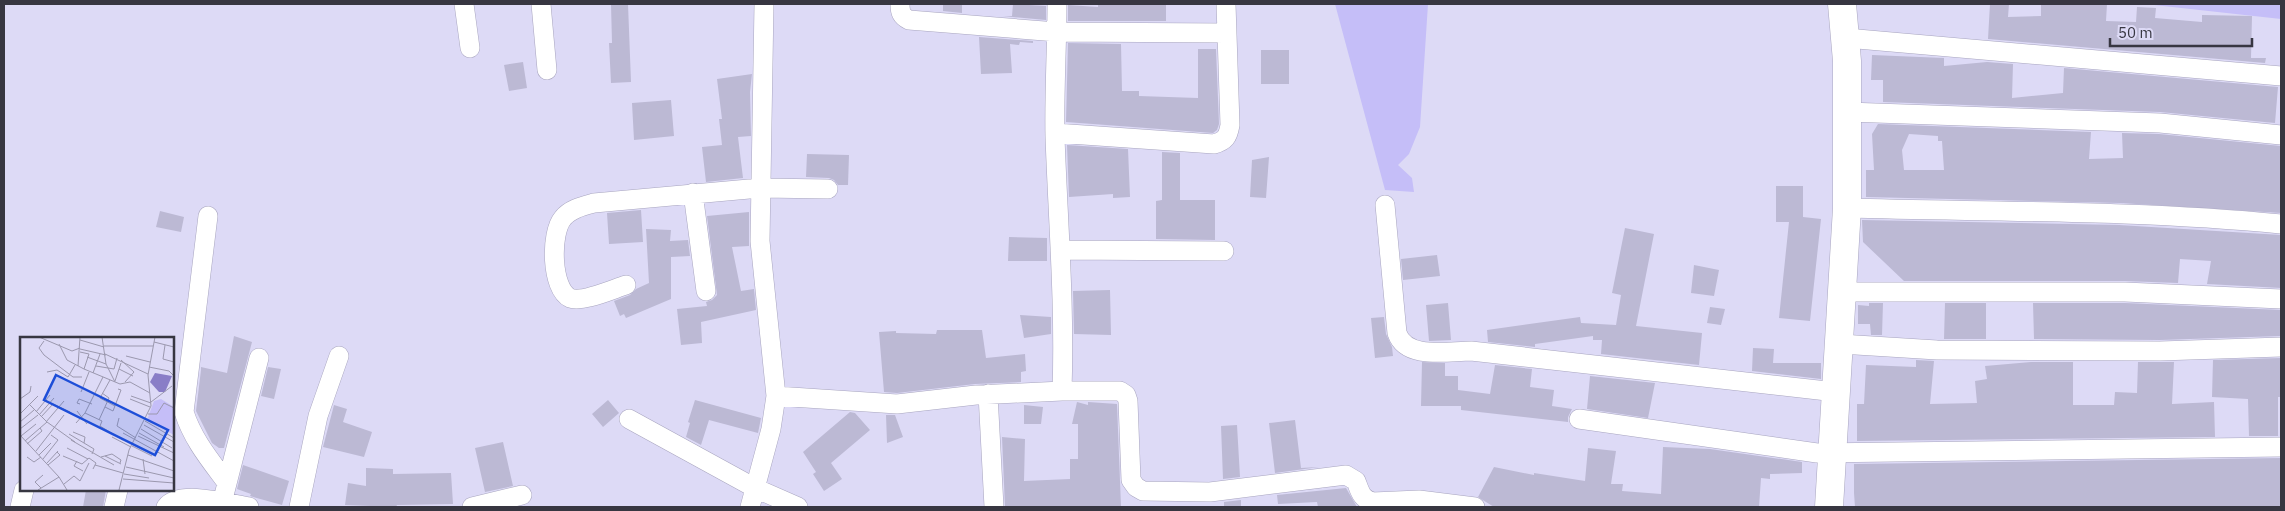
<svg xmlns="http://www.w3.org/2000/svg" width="2285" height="511" viewBox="0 0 2285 511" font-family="'IBM Plex Sans',sans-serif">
<rect width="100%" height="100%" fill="#dddaf6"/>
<path fill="#c5bef8" d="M1335,4H1428L1420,127L1409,154L1398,165L1412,178L1414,192L1385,190Z
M2145,4H2281V19Z"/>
<path fill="#bcb9d4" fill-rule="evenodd" d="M611,4H628L631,82L611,83L609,43H612Z
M943,4H962V13L943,11Z
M1013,4L1046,6V20L1003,16H1012Z
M1098,4H1166V21H1068V5L1098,7Z
M1990,4H2009L2008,17L2041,16V4H2107L2106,21L2136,22L2137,7L2156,8L2155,18L2202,22V15L2252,16L2251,58H2266L2265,63L1988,39Z
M979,37L1033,41V43L1020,42L1019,45L1010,44L1012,73L981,74Z
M1068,43L1121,44L1122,91H1139V96L1198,98V49H1216L1219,124L1217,130L1213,133L1066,122Z
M1261,50H1289V84H1261Z
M1872,55L1944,58V66L1987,62L2013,64L2012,98L2063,93L2064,68L2278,87L2275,123L2160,112L1883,102V80H1871Z
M523,62L527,88L509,91L504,65Z
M752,74L750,92L751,136L738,137L743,178L706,182L702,147L722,145L719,119H722L717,79Z
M671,100L674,136L634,140L632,103Z
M1878,124L2091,132L2089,159L2123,158L2122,133L2159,134L2281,146V213L2120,203L1866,197V170H1874L1872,134ZM1909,134L1938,136V141H1942L1944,170H1904L1902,150Z
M1067,145L1128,149L1130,197L1113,198V194L1069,197Z
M1162,152L1180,153V200H1215V240L1156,239V201L1162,200Z
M807,154L849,155L848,185H838L834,180L829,178L806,177Z
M1269,157L1266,198L1250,197L1252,160Z
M1776,186H1803V217L1821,219L1810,321L1779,318L1789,222H1776Z
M641,210L643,242L609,244L607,213Z
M160,211L184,217L181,232L156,227Z
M749,212V246L732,247L741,291L754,289L756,310L701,322L702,343L681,345L677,309L707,306L706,302L712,300L717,295L707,216Z
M1862,220L2119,225L2281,235V288L2207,284L2211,261L2180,259L2178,283L2125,281H1904L1863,242Z
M1625,228L1654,234L1636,326L1702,333L1699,365L1601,354L1602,340H1593V336L1535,344V347L1488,342L1487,330L1580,317L1581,323L1616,325L1621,295L1612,293Z
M646,229L671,230L670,241L688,240L690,256L671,257V299L626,318L624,314L620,316L614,301L630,295L636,289L649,283Z
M1009,237L1047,238V261H1008Z
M1437,255L1440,276L1403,280L1401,259Z
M1694,265L1719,270L1714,296L1691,293Z
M1110,290L1111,335L1074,334L1073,291Z
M1448,303L1451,340L1429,341L1426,305Z
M1869,303H1883L1882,335H1871L1870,324H1858V305L1869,306Z
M1945,303H1986V339H1944Z
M2033,303H2125L2281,310V336L2160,340L2034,339Z
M1710,307L1725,309L1721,325L1707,323Z
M1020,315L1051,317V334L1024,338Z
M1384,317L1386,334L1392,347L1393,356L1375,358L1371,318Z
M937,330H982L986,358L1025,354L1026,371L1021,372V382L975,384L897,393L884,392L879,332L896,331V333L936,334Z
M234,336L252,342L224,448H219L212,443L196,411L201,370V367L227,373Z
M1753,348L1774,349L1773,363H1821V379L1752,371Z
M2281,358V397H2278V436H2249L2248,399L2212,397L2213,360Z
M1916,360L1934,361L1930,404L1977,403L1975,381L1987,379L1985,366L2031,362H2073V405H2114L2115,392L2137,393L2138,362H2174L2172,404L2214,402L2215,437L1857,441V404H1864L1866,365L1916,367Z
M1422,362L1445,363V376H1458V390L1490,394L1495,365L1532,369L1530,387L1554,390L1552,406L1572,409L1568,417V422L1461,410V406H1421Z
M268,367L281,369L274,399L261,396Z
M1590,376L1655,383L1648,418L1587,409Z
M608,400L619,413L603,427L592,414Z
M695,400L761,418L758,433L709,420L701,445L686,437L690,423L688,422Z
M1077,402L1088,405V402L1117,404L1121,507H1005L1002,437L1025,439L1024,481L1070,479V459H1078V424H1072Z
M334,405L347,409L343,422L372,432L364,457L323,447Z
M1024,405L1043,407L1041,424H1024Z
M850,412L855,413L870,430L831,463L842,479L824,491L813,474L816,472L803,452Z
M886,415H895L903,437L887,443Z
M1295,420L1301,468L1319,467L1275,473L1269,423Z
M1237,425L1240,477L1223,479L1221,426Z
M503,442L513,486L485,492L475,448Z
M1663,447L1710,449L1802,462V473L1770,474V479L1761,478L1759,507H1494L1478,497L1494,467L1534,475V473L1585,481L1588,448L1616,451L1611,484H1623L1622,491L1661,494Z
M2281,458V507H1855L1854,493V464Z
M243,465L289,481L282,505L250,496L251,494L237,489Z
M366,468L393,469V474L451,473L453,504L397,505L396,507L345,505L348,483L366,486Z
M1346,488L1357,507H1318L1317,502L1278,504L1277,495Z
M86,490H106L103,507H83Z
M1241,500V507H1224V502Z"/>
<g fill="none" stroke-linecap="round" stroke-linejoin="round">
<defs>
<path id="street" d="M464,4L470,48
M541,4L547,70
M900,4C900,12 901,16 909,20L1057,32L1227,33
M1057,4C1057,48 1054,92 1055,137C1058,221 1065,306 1062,391
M1846,38L2281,76
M1847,112L2160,123L2281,135
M1055,133L1214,144C1225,141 1228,137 1230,125L1226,4
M693,193L706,291
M1385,205L1397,333C1406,360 1448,351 1471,351L1836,392
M1847,208C1992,212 2138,210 2281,224
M208,216L184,412C193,440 210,460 227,483
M1060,250L1224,251
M626,285C613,289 582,303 570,298C551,289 550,233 563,218C570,209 583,206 594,203L760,188L828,189
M1842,292H2125L2281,299
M1840,344L1937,350L2160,351L2281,347
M988,394L994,507
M776,396L897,404L976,395L1062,391H1120L1126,395L1128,401L1131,480L1136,487L1143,491L1210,492L1346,475L1356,481C1360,491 1361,499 1373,502L1419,500L1475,507
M629,419L755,488L798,507
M1579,419L1817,453L2281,447
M222,503L259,358
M20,507L24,490
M114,507L118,490
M166,507C179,489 230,504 249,507
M299,507L318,416L339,356
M472,507L522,495
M750,507L771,429L776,396L760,241L764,4"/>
<path id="secondary" d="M1829,507L1847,208V61L1842,4"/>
</defs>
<use href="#street" stroke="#a8a5bf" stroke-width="20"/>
<use href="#secondary" stroke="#a8a5bf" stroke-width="29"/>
<use href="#street" stroke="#fff" stroke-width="19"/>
<use href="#secondary" stroke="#fff" stroke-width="28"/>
</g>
<g transform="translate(20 337)">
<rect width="154" height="154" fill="#dddaf6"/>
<path d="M141,62L154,70V98L127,83L134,64Z" fill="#c5bef8"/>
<path d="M135,36L152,39L145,55H139L130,45Z" fill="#897dc7"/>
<path fill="none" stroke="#9b98ae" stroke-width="1" d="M19,0L52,14L60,11M82,0L86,27L95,45M60,3L84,10M24,4L19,11L24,18L53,40H62M134,5L154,10M39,7L47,23L64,32L100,47L110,45L130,56M145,8L143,22L154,25M84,9H133M60,12L86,18M60,15L69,17L64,32M85,17L128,37M106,19L130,25M67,20L86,27M101,23L114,35L105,45M58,29L60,0M76,29L94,32L97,21M129,30L149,34L154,39M99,32L113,39M27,35L37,33L48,40L55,28M73,36L80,17M90,43L80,61L95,69M95,44L101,26M61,55L69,35M111,59L131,66M0,62L10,55L11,49M110,62L130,70M131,65L152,49M60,67L57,66L59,62L72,67M10,68L27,85L55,105M85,70L93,74L101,53L98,52M57,74L67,87M16,75L30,58M65,76L82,84L80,89L103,103M0,77L18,59M128,77H137L144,66L154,71M19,78L34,61M21,80L33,67L50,75M99,81L97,89L116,101M79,83L89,61L82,56M125,84L154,101M0,85L14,73M26,85L44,64M56,86L65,76L83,40M124,88L154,105M0,92L18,78M121,92L152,111M53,95L65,100L64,106M103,96L154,124M119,96L144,110M49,97L74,112L72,117M0,98L39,140L47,153M1,99L16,87M118,99L154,116M92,100L111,110M51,103L94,128M5,104L27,85M7,107L22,94L20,91M112,109L132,119M47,111L68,122M16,114L44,78M19,118L31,106M108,118L154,134M43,119L62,127L69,121L76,126L73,132M85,119L101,127M7,120L14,125L21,120M81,120L92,117L101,123L100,126M23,122L38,103L31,98M123,122L125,137M57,124L54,129L63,134M27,126L38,114M28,128L40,118L37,115M75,128L103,136M106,130L154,141M104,137L129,141M103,142L154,146M44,147L54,139L60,144L69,126M21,151L15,145L23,138M18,153L39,140M99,153L109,113L131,69L128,38L135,0"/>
<path fill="#1d4ed8" fill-opacity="0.15" stroke="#1d4ed8" stroke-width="2.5" d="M36,38L148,93L135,118L24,63Z"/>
<rect width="154" height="154" fill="none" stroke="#373641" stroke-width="2.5"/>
</g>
<rect width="2285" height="511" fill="none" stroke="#373641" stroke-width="10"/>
<path d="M2110 38v8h142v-8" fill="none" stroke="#373641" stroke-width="2.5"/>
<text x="2118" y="38" font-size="15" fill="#373641" stroke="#dddaf6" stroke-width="4" paint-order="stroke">50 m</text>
</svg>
